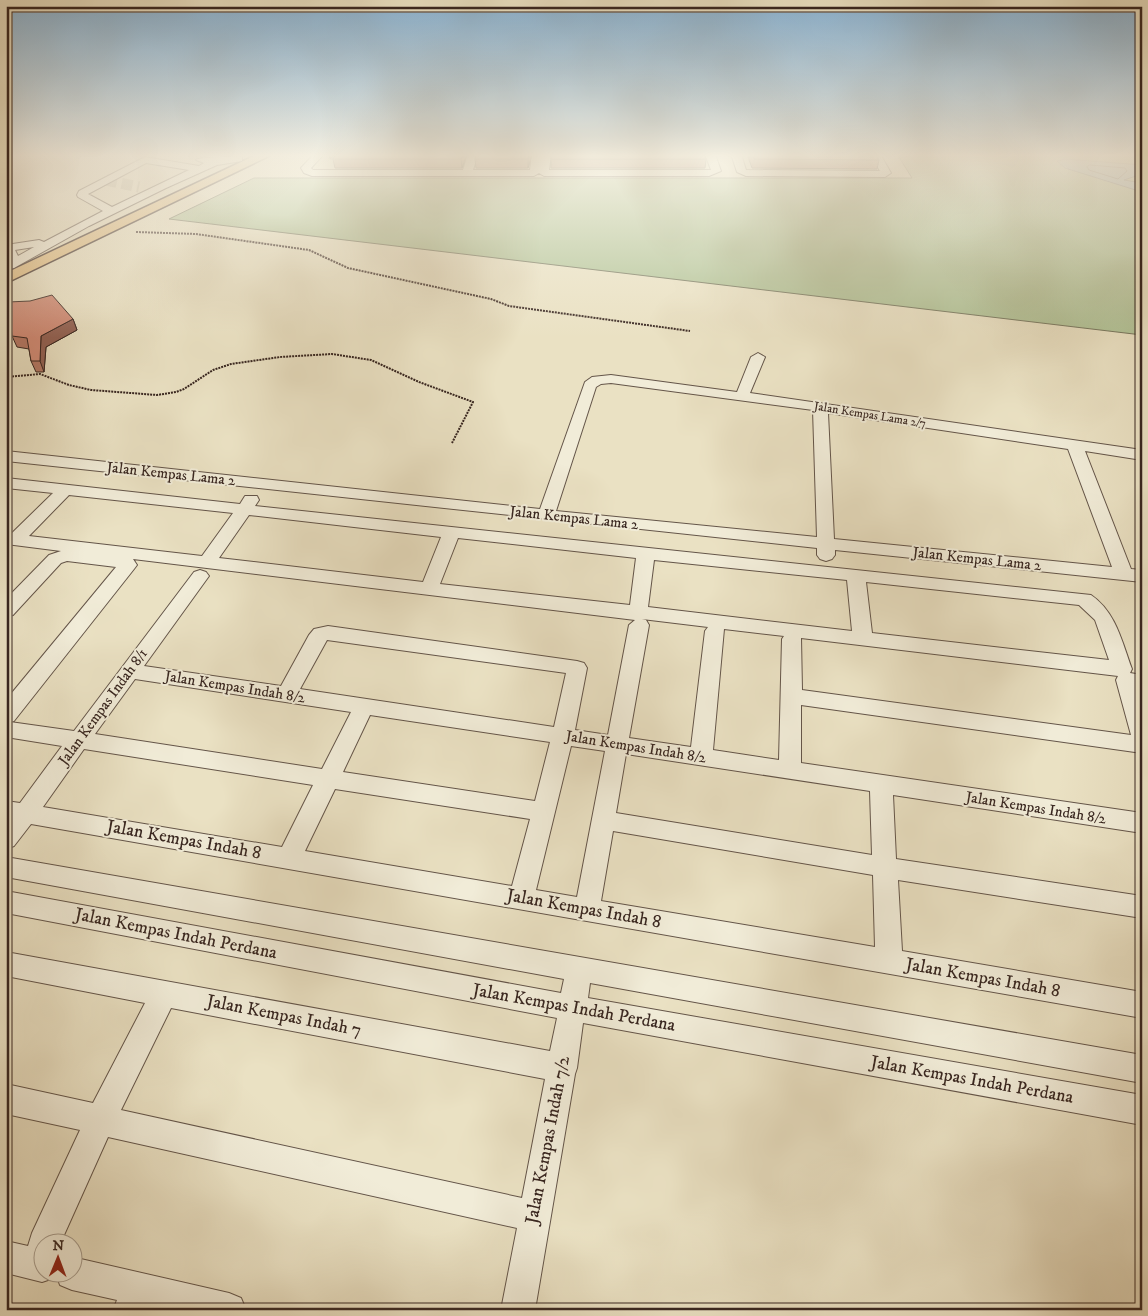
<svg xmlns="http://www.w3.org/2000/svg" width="1148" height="1316" viewBox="0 0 1148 1316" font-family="'IM FELL DW Pica',serif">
<rect width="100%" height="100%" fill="#eae1c3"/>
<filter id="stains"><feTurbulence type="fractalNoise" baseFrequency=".004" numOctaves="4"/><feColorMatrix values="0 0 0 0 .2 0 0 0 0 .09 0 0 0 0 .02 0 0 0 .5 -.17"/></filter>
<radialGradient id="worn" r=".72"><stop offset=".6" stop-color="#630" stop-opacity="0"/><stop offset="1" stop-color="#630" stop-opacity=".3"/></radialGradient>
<path fill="#b2c498" stroke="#75755c" d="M897,154H1142V335L169,219L254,178H912Z"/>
<path fill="#9ebabf" stroke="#757f7f" d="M1065,159L1142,165V174L1124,180L1142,183V192L1065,168L1057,161Z"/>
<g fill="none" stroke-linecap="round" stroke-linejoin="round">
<path stroke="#6b7070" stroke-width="1" d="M1090,165L1125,168L1127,171L1118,179L1089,170L1087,167Z"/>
<path stroke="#c6bca2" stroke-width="11" stroke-dasharray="11 5" stroke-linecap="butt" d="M106,180L139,187"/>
<defs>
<path id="minor" d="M314,154H324L311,168L313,170H463L468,154H478L473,170H530L532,154H551L549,170H711L705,154H715L721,171L709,176H544L539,173L540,162L539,173L534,176H312L304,173L301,168Z
M731,154H741L746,170L880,171L870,154H880L891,173L885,177L746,176L737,172Z
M239,156L242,157V161L217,165L166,188L89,226L14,268L6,269V245L39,240L44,242L103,211L78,197L77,195L79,191L145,157L199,166L204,163L196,160C200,157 231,157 239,156ZM146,163L189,170L112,207L88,194ZM34,247L18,256L15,250Z
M758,353L765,357L750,393L1142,450V460L1085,451L1131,569L1142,570V582L835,550V555L832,559L826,561L820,559L817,555V548L6,461V451L540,509L585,382L592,377L611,375L737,392L751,357ZM611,383L813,410L817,537L556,511L596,387L601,384ZM828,413L1068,449L1112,567L834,539Z
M6,478L240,504L245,496H257L259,500L255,506L1091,595C1116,612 1122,642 1132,669L1130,673L1142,675V689H1139L1142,698V753L801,705V763L1142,813V833L893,795L896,859L1142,896V918L898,880L902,951L1142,992V1018L31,824L14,846L6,849V801L20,803L62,746L6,737V700L116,567L67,561L61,563L13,615L6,617V599L49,555L61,551L6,544V534H11L53,493L6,488ZM69,495L233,513L202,556L29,536ZM249,515L441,537L423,582L219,558ZM458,538L636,558L630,605L440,584ZM133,559L635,620L629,625L608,735L575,730L587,668L584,663L577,661L328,626L314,629L309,635L281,686L144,666L209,576L206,572L200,570L194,572L74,731L10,722L14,721L134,569L137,565ZM654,560L847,580L852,631L648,607ZM866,582L1079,605L1095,620L1109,660L872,633ZM642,619L708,627L705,631L691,747L629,738L649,625L646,620ZM724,629L784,636L782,639L779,760L713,750ZM801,638L1118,676L1116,680L1131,735L802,690ZM327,640L566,673L554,727L300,689ZM135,679L351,712L322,769L95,734ZM370,715L550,742L535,801L343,772ZM571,746L605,751L577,897L536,890ZM84,749L313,785L282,847L43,807ZM626,754L870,791L872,855L616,813ZM335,789L530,819L512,886L305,851ZM613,831L873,875L875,947L601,901Z
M6,857L1142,1055V1083L590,983L588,998L1142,1095V1125L583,1023L577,1068L575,1074L535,1310H501L517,1228L108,1137L60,1244H42V1274H55L54,1278L42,1282L6,1273V1241L28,1246L32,1233L80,1130L6,1114V1084L93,1103L145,1003L6,976V952L550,1051L557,1018L6,913V891L561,993L564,979L6,877ZM171,1008L545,1079L522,1198L121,1110Z
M72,1257L229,1293L241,1298L246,1310H157L148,1308L147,1310H113L117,1300L72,1290L60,1285L56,1274H72Z"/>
<path id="major" d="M258,154H273L6,283V273Z"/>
</defs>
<use href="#minor" stroke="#645549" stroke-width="2"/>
<use href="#major" stroke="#382620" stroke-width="3"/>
<path stroke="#382620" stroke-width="2" stroke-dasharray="2 1" stroke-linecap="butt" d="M136,232L196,234L309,250L348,268L491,299L509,306L690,331
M6,377L40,374L69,385L91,390L157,395L176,392L184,389L213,370L231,364L280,357L332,354L371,360L419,382L473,402L452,443"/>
<use href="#minor" fill="#f1ecd8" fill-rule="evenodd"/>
<use href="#major" fill="#e5c082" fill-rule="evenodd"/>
</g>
<path fill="#b47865" stroke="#382620" d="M329,154H467L462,168H335L333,159H330Z
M532,154L528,168H476L475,159Z
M747,154H875L879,160L877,169L752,168Z
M551,159H706L705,168H551Z
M73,319L77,330L46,347L44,372H36L31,361L29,349L17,347L12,336Z"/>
<path fill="#926153" stroke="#382620" d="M463,154H467L462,168L461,159Z
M529,154H532L528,168V159Z
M73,319L77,330L46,347L44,372L40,361L41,336Z"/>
<path fill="#d18b76" stroke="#382620" d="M336,154H463L461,159H333Z
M476,154H529L528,159H475Z
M551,154H704L706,159H551Z
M752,154H875L879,160L754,159Z
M52,295L73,319L41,336L40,361H31L27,338L12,336L8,302L30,301Z"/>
<linearGradient id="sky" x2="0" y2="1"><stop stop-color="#8ab6d8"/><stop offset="0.46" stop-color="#f6f2e4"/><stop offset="1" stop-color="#f6f2e4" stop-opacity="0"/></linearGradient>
<rect width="1148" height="338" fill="url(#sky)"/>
<g text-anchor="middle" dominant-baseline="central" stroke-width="4" stroke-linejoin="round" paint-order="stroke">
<g font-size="12" fill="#382620" stroke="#f1ecd8">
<text transform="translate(870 415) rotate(9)">Jalan Kempas Lama 2/7</text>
</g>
<g font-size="15" fill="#382620" stroke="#f1ecd8">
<text transform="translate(171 474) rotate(6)">Jalan Kempas Lama 2</text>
<text transform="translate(574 518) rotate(6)">Jalan Kempas Lama 2</text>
<text transform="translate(977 559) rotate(6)">Jalan Kempas Lama 2</text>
<text transform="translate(235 687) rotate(9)">Jalan Kempas Indah 8/2</text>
<text transform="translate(103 707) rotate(-54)">Jalan Kempas Indah 8/1</text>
<text transform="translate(636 747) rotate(9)">Jalan Kempas Indah 8/2</text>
<text transform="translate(1036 808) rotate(9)">Jalan Kempas Indah 8/2</text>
</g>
<g font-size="18" fill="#382620" stroke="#f1ecd8">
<text transform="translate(184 840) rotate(10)">Jalan Kempas Indah 8</text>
<text transform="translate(584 909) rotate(10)">Jalan Kempas Indah 8</text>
<text transform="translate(176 934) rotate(11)">Jalan Kempas Indah Perdana</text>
<text transform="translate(983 978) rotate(10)">Jalan Kempas Indah 8</text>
<text transform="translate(574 1008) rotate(10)">Jalan Kempas Indah Perdana</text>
<text transform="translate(284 1016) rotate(11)">Jalan Kempas Indah 7</text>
<text transform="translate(972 1080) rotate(10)">Jalan Kempas Indah Perdana</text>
<text transform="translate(548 1140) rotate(-79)">Jalan Kempas Indah 7/2</text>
</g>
</g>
<rect width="1148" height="1316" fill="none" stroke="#eae1c3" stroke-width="25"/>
<rect x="8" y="8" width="1133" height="1301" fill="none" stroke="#382620" stroke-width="2.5"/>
<rect x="12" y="12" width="1123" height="1291" fill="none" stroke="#382620"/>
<g transform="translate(58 1258) rotate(1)"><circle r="24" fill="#f1ecd8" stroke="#a79d8e"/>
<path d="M0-4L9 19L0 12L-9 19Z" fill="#8f2418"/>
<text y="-8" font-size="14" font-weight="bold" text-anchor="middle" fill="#382620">N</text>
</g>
<rect width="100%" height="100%" filter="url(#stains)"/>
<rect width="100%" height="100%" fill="url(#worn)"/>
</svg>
